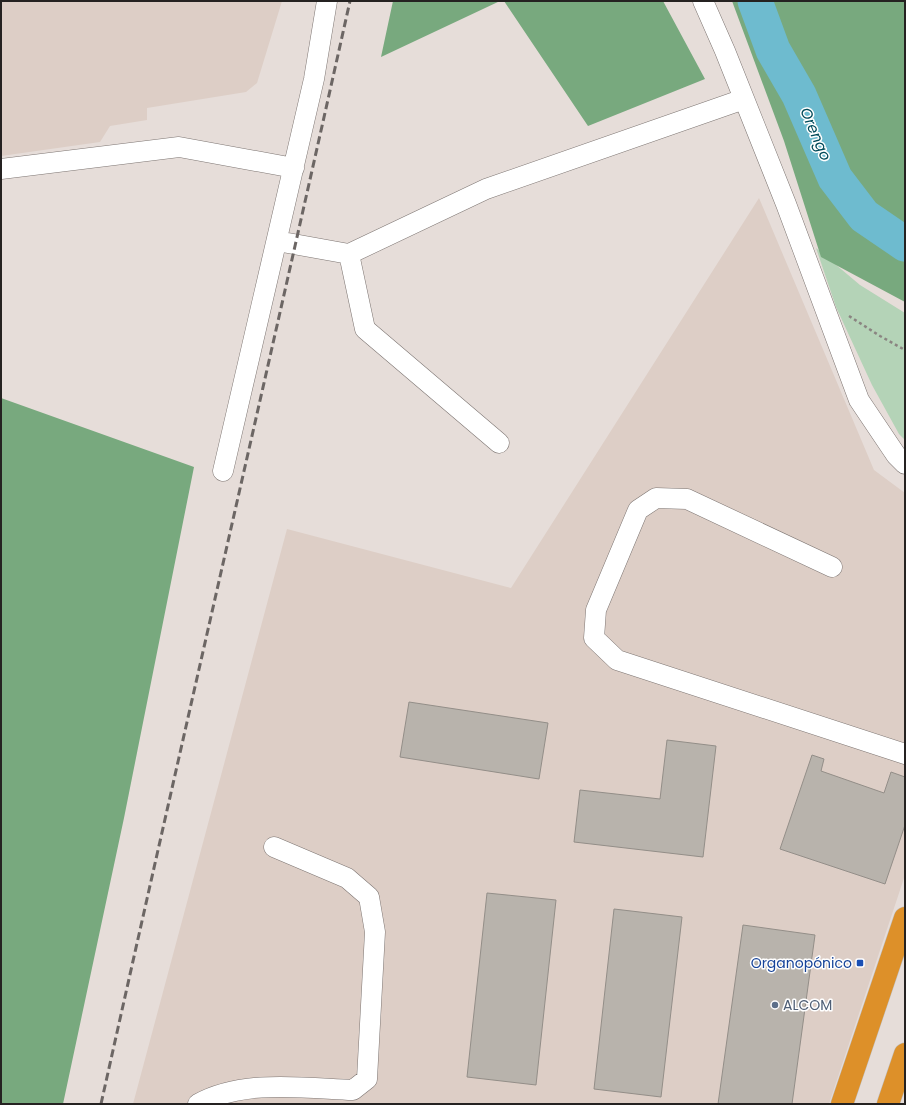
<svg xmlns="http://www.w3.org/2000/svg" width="906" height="1105" viewBox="0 0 906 1105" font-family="Poppins,sans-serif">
<rect width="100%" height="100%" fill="#e6ddd9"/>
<path fill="#ddcec6" d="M1,1H282L257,83L246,92L147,108V120L110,126L100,142L1,156Z
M759,198L874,470L905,493V875L829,1104H133L287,529L511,588Z"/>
<path fill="#b4d3b7" d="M816,248L860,285L905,313V440L899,434L872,385L836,307Z"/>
<path fill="#78a97e" d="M393,1H500L381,57Z
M504,1H663L705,79L588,126Z
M732,1H905V302L821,257L784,141Z
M1,398L194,467L124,818L63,1104H1Z"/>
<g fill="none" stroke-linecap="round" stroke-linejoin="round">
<path stroke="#6ebbcf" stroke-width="35" d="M755,1L773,50L799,95L835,178L864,216L905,244"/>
</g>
<path fill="#b8b3ac" stroke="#938e88" d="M409,702L548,723L539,779L400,757Z
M667,740L716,746L703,857L574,842L580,790L660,799Z
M812,755L824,759L821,771L884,793L891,772L905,777V825L885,884L780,849Z
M487,893L556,900L536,1085L467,1077Z
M614,909L682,917L661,1097L594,1089Z
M743,925L815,935L792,1104H718Z"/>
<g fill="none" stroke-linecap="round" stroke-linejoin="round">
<defs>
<path id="minor" d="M703,1L725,51L786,204L859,400L896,455L905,464
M1,169L179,147L294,168
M277,241L349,254L486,189L744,99
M349,254L365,329L499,443
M223,471L314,79L327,1
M832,567L687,499L656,498L638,510L596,610L594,638L617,660L905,754
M198,1104C243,1079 304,1088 353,1090L367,1079L375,932L369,897L347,878L274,847"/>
<path id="highway" d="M842,1104L905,918
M888,1104L905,1054"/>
</defs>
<use href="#minor" stroke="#7d7572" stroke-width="21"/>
<use href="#highway" stroke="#bebdbc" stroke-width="23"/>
<path stroke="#8a8481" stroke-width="2.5" stroke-dasharray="3 3" stroke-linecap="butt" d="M849,316L880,336L905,350"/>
<use href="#minor" stroke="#fff" stroke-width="20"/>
<use href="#highway" stroke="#dd9029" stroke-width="22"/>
<path stroke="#6c6664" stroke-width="3" stroke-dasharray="8 4" stroke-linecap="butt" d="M101,1104C183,736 268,369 350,1"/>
</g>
<rect fill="#1a4fb4" stroke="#fff" stroke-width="1.5" x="856" y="959" width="8" height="8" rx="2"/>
<circle fill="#5c6f8a" stroke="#fff" stroke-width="1.5" cx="775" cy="1005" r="4"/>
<g text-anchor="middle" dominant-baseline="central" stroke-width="3" stroke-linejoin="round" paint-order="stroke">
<g font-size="14" fill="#164399" stroke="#fff" text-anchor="end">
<text x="852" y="963">Organopónico</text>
</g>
<g font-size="14" fill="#4e5e75" stroke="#fff" text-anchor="start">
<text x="783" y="1005">ALCOM</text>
</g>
<g font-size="15" font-style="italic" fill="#004a59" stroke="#fff">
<text transform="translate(816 134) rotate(67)">Orengo</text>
</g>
</g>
<rect width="906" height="1105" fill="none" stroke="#252221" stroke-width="4"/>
</svg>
